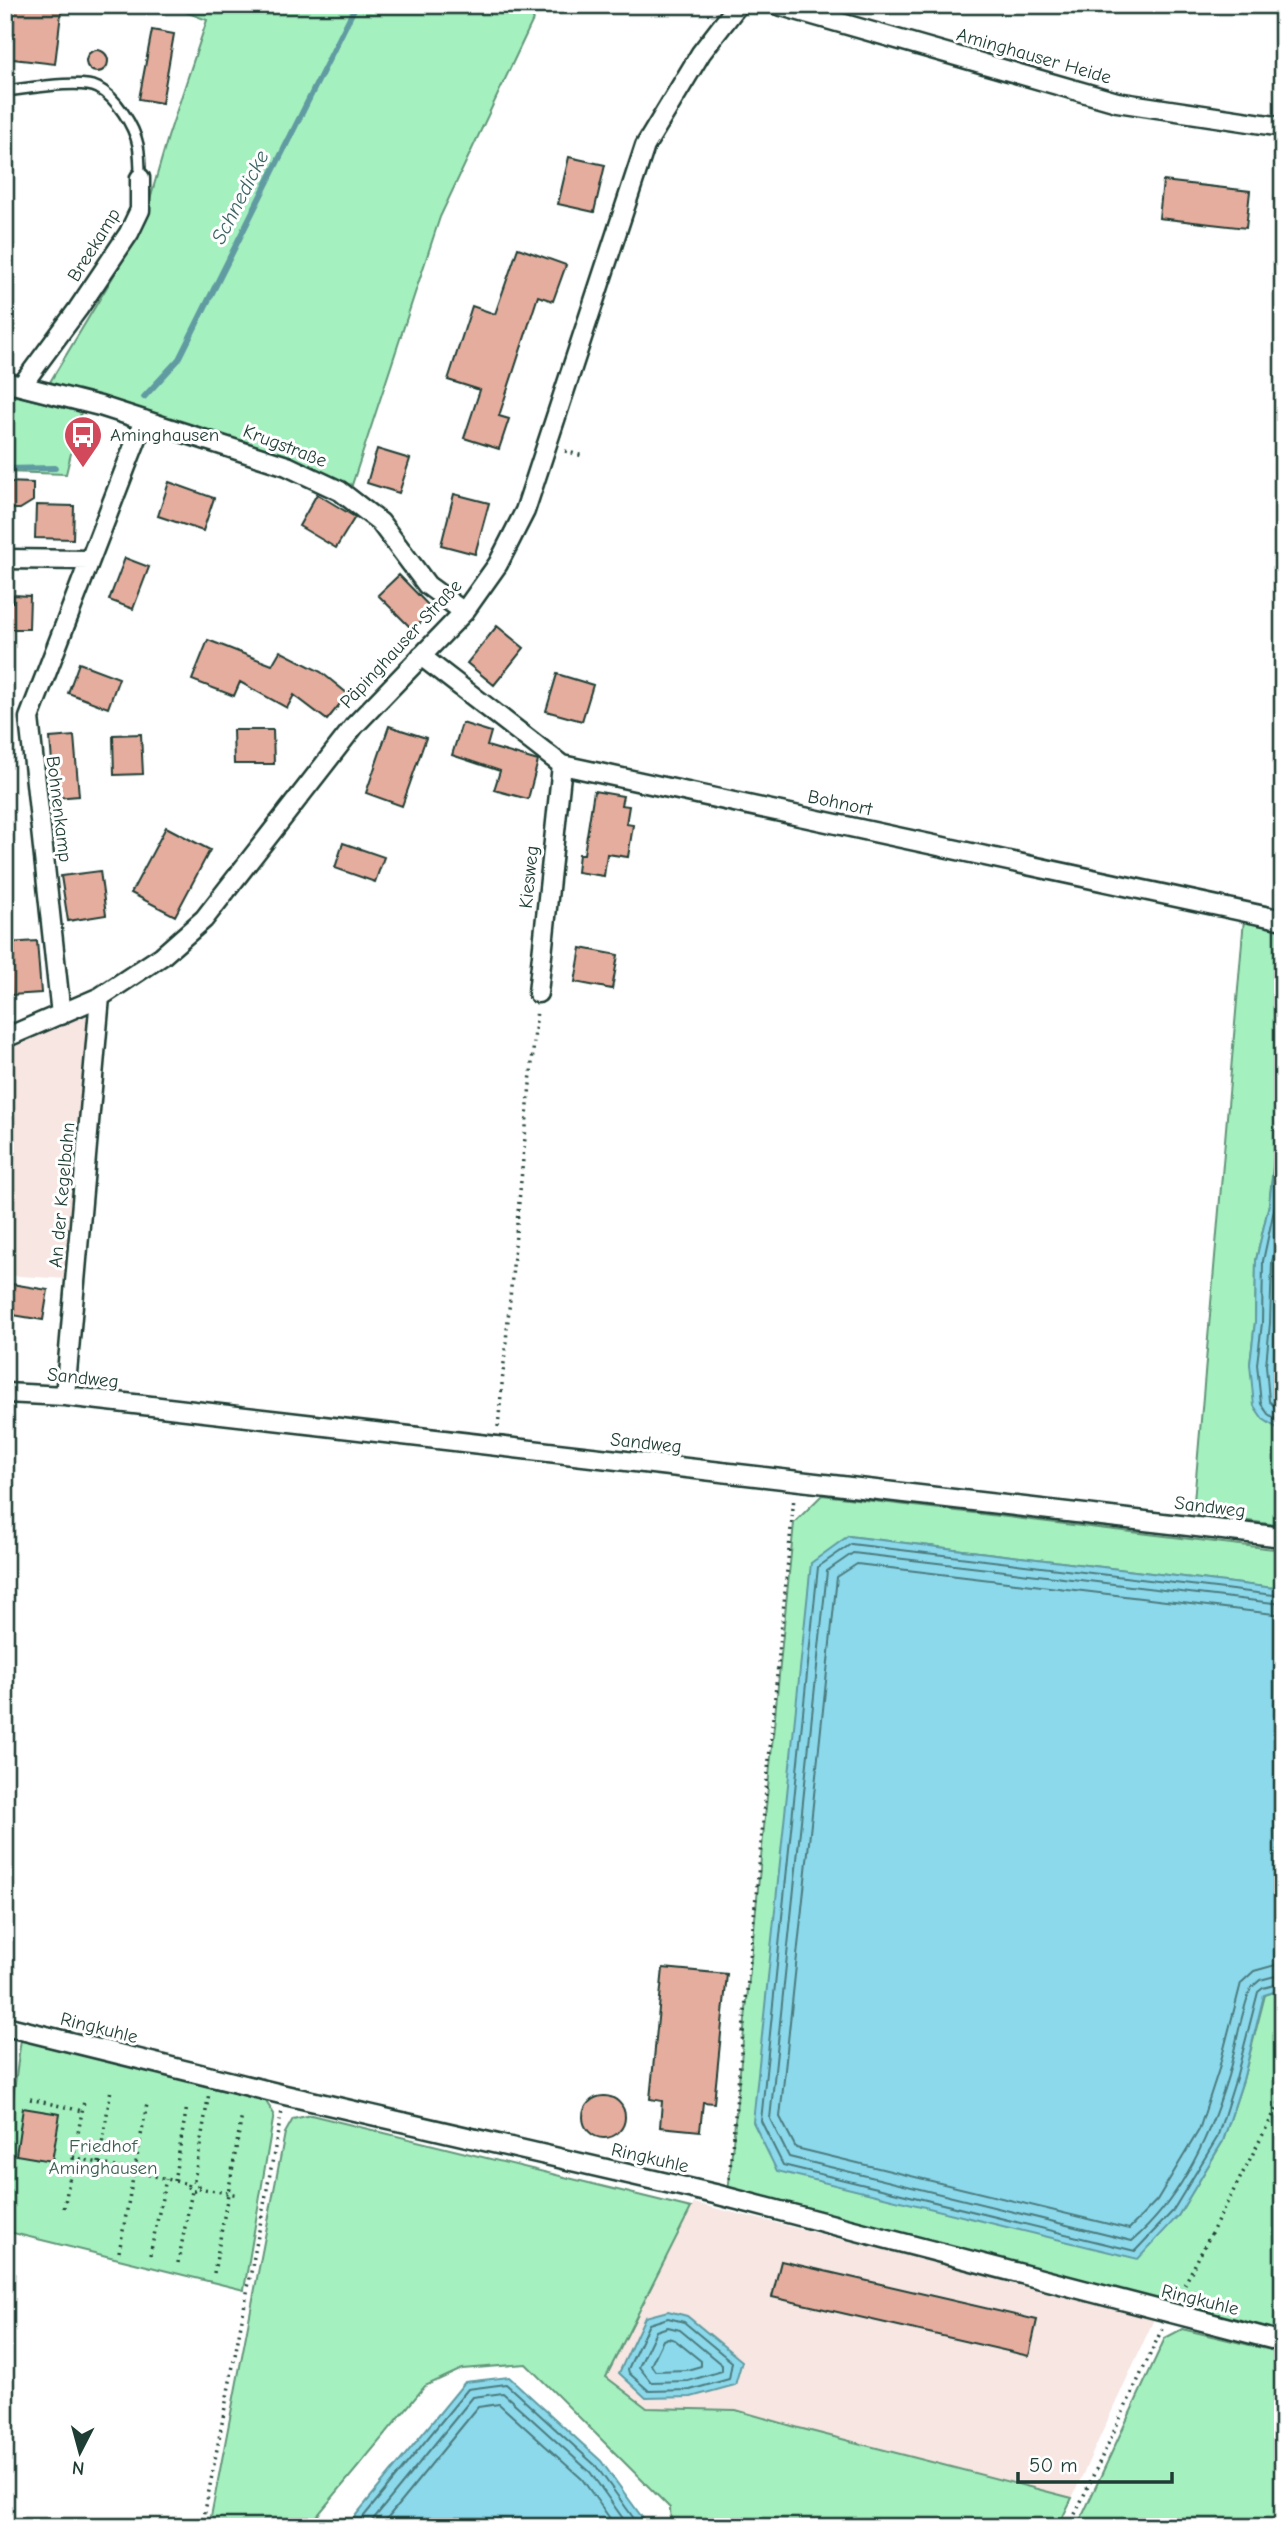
<svg xmlns="http://www.w3.org/2000/svg" width="1288" height="2532" viewBox="0 0 1288 2532" font-family="'Comic Neue',sans-serif">
<rect width="100%" height="100%" fill="#fff"/>
<filter id="ink" filterUnits="userSpaceOnUse"><feTurbulence type="fractalNoise" baseFrequency=".0143" numOctaves="2"/><feDisplacementMap in="SourceGraphic" scale="14" xChannelSelector="R" yChannelSelector="G"/><feConvolveMatrix kernelMatrix="1 2 1 2 8 2 1 2 1" color-interpolation-filters="sRGB"/></filter>
<g filter="url(#ink)">
<path fill="#f7e6e2" d="M83,1014L93,1024L67,1279L5,1275V1047Z
M694,2203L1155,2317L1072,2498L799,2428L736,2410L647,2408L606,2377Z"/>
<path fill="#a5f0bf" stroke="#62967a" stroke-width="2" d="M176,5H540L440,217L352,485L50,382L141,230L168,137L207,20L175,8Z
M5,393L81,412L66,474L5,472Z
M1244,919L1283,927L1281,1093L1269,1204L1256,1260L1255,1322L1250,1364L1277,1429L1283,1432V1526L1193,1513Z
M822,1495L1283,1550V1589L848,1536L1178,2216L1223,2141L1243,2080L1265,1995L1283,1989V2334L728,2193L794,1523Z
M21,2039L265,2100L274,2114L244,2290L5,2231V2157Z
M311,2115L691,2208L606,2377L647,2408L736,2410L799,2428L1072,2498L1058,2527H671L670,2508L526,2364L462,2369L425,2386L308,2527H209L285,2133L293,2119Z
M1182,2329L1283,2353V2527H1077L1165,2338Z"/>
<path fill="#8cd9ec" stroke="#609ba2" stroke-width="2" d="M1283,1027V1432L1263,1419L1254,1406L1250,1364L1255,1322L1256,1260L1269,1204L1277,1141L1281,1093Z
M848,1536L1283,1589V1989L1264,1995L1243,2080L1223,2141L1178,2216L1138,2259L777,2171L753,2122L811,1563Z
M668,2311L687,2316L742,2361L735,2385L691,2397L646,2398L619,2373L645,2317Z
M509,2377L601,2461L649,2527H346L465,2382Z"/>
<g fill="none" stroke-linecap="round" stroke-linejoin="round">
<path stroke="#4b7b7e" stroke-width="2" d="M1283,1149L1275,1205L1263,1261L1262,1323L1257,1364L1261,1404L1268,1414L1283,1424
M1283,1213L1272,1262L1270,1323L1266,1365L1269,1401L1283,1414
M1283,1261C1281,1282 1282,1303 1281,1324C1280,1343 1270,1386 1283,1401
M1283,1596L851,1544L818,1567L761,2121L783,2165L1135,2251L1172,2212L1217,2138L1236,2078L1258,1992L1263,1988L1283,1983
M1283,1604L853,1553L827,1571L770,2119L789,2157L1132,2241C1181,2199 1210,2136 1228,2076C1236,2047 1240,2016 1251,1988L1260,1980L1283,1974
M1283,1615L857,1564L837,1577L780,2117L796,2148L1129,2229L1157,2200L1199,2130L1218,2072L1241,1983L1254,1971L1283,1963
M668,2318L684,2322L732,2362L729,2379L690,2390L649,2391L629,2373L628,2369L649,2324Z
M668,2327L680,2330L722,2365V2371L688,2381L651,2382L639,2367L656,2331Z
M668,2338L675,2340L701,2361V2366L687,2370L655,2371L651,2365L663,2340Z
M355,2527L468,2389L506,2384L596,2466L640,2527
M367,2527L473,2397L503,2393L590,2472L629,2527
M380,2527L478,2407L499,2404L582,2479L616,2527"/>
<path stroke="#609ba2" stroke-width="6" d="M144,397L179,359L356,5
M5,469L55,468"/>
</g>
<path fill="#e5ad9e" stroke="#1f3d34" stroke-width="2" d="M5,5H62L55,64L5,58Z
M152,30L174,34L162,103L139,99Z
M86 61a11 11 0 1 1 22 0a11 11 0 1 1-22 0Z
M569,157L605,165L594,212L558,204Z
M1163,181L1250,191L1246,228L1159,218Z
M518,248L566,265L553,301L538,296L499,416L509,419L499,449L464,438L480,390L448,380L472,306L495,314Z
M377,449L410,459L399,493L367,483Z
M5,482L33,483V501L20,509H5Z
M169,482L214,498L203,531L158,516Z
M317,494L355,517L336,548L299,526Z
M454,494L489,503L475,554L441,545Z
M36,505L74,506L73,539L35,538Z
M125,558L149,567L133,609L109,600Z
M399,575L433,610L413,630L378,595Z
M13,595L30,596L29,629H5V602H13Z
M497,626L524,648L494,685L467,663Z
M208,640L272,665L280,651L321,672L348,694L327,720L294,695L287,708L240,682L234,696L192,680Z
M79,663L119,678L108,708L68,693Z
M557,674L593,685L582,721L546,711Z
M462,723L491,732L487,746L538,761L528,799L494,790L500,771L452,755Z
M389,726L426,738L402,806L366,793Z
M233,730H273L274,764H234Z
M141,734L143,774L114,775L113,735Z
M74,736L79,796L55,798L50,738Z
M594,791L623,796L621,805L629,806L626,824L633,825L628,857L607,854L604,876L577,872L579,854H584Z
M166,827L210,850L175,916L131,893Z
M343,843L384,857L375,882L335,868Z
M100,871L106,915L68,921L61,876Z
M37,941L41,993L11,995L7,943Z
M581,948L618,955L612,989L575,982Z
M12,1284L48,1290L43,1320L7,1314Z
M663,1968L727,1974L714,2103L703,2102L700,2131L660,2127L662,2101L650,2099Z
M583 2117a21 21 0 1 1 42 0a21 21 0 1 1-42 0Z
M23,2108L60,2114L52,2161L16,2155Z
M781,2261L1037,2320L1029,2356L772,2297Z"/>
<g fill="none" stroke-linecap="round" stroke-linejoin="round">
<defs>
<path id="service" d="M5,91C26,89 80,79 98,88C116,97 134,126 138,145C140,156 140,167 140,178"/>
<path id="minor" d="M778,5L1117,102L1283,127
M5,382L100,406L287,466L340,491L380,522L427,585L464,612
M22,385L78,309L129,233L140,210V178
M5,559L89,560
M421,656L562,765L1283,920
M538,993L562,765
M61,1015L29,718L144,420
M5,1038L100,997L162,956L204,919L355,725L464,612L498,564L525,511L645,146L701,53L738,5
M5,1393L65,1396L1283,1537
M65,1396L100,997
M5,2026L285,2095L715,2194L1283,2342"/>
</defs>
<use href="#service" stroke="#1f3d34" stroke-width="14"/>
<use href="#minor" stroke="#1f3d34" stroke-width="23"/>
<path stroke="#1f3d34" stroke-width="3.5" stroke-dasharray="2 5" stroke-linecap="butt" d="M565,451L583,456
M498,1427L537,1009
M30,2099L82,2111
M73,2157L188,2184
M99,2163L111,2089
M729,2179L794,1497
M188 2186a5 5 0 1 1 10 0a5 5 0 1 1-10 0Z
M174,2181L187,2106
M194,2181L209,2093
M198,2188L239,2195
M64,2208L84,2101
M119,2252L147,2104
M150,2255L166,2179
M178,2263L192,2191
M214,2273L242,2115
M1178,2297L1283,2096
M202,2527L282,2111
M1069,2527L1162,2329"/>
<use href="#service" stroke="#fff" stroke-width="9"/>
<use href="#minor" stroke="#fff" stroke-width="18"/>
</g>
</g>
<defs>
<symbol id="bus-pin" viewBox="-11 -11 22 30"><path d="M0 17L-7.5 6A9.5 9.5 0 1 1 7.5 6Z" fill="#d1495b" stroke="#fff"/><path d="M-5-6H5V4H4V6H2V4H-2V6H-4V4H-5ZM-3.5-4V0h7V-4ZM-3.5 1.2v1.5H-2V1.2ZM2 1.2v1.5H3.5V1.2Z" fill="#fff"/></symbol>
</defs>
<g fill-rule="evenodd">
<use href="#bus-pin" x="61" y="413" width="44" height="60"/>
</g>
<g text-anchor="middle" dominant-baseline="central" stroke-width="6" stroke-linejoin="round" paint-order="stroke">
<g font-size="19" fill="#1f3d34" stroke="#fff">
<text transform="translate(1034 56) rotate(16)">Aminghauser Heide</text>
<text transform="translate(94 245) rotate(-58)">Breekamp</text>
<text transform="translate(285 446) rotate(21)">Krugstraße</text>
<text transform="translate(401 644) rotate(-47)">Päpinghauser Straße</text>
<text transform="translate(840 803) rotate(12)">Bohnort</text>
<text transform="translate(59 809) rotate(83)">Bohnenkamp</text>
<text transform="translate(529 877) rotate(-84)">Kiesweg</text>
<text transform="translate(62 1195) rotate(-85)">An der Kegelbahn</text>
<text transform="translate(83 1378) rotate(6)">Sandweg</text>
<text transform="translate(646 1443) rotate(6)">Sandweg</text>
<text transform="translate(1210 1507) rotate(7)">Sandweg</text>
<text transform="translate(99 2028) rotate(14)">Ringkuhle</text>
<text transform="translate(650 2158) rotate(13)">Ringkuhle</text>
<text transform="translate(1200 2300) rotate(14)">Ringkuhle</text>
</g>
<g font-size="19" fill="#1f3d34" stroke="#fff" text-anchor="start">
<text x="110" y="435">Aminghausen</text>
</g>
<g font-size="19" fill="#3a6150" stroke="#fff">
<text x="103" y="2146">Friedhof<tspan x="103" dy="22">Aminghausen</tspan></text>
</g>
<g font-size="21" font-style="italic" fill="#3a6462" stroke="#fff">
<text transform="translate(240 197) rotate(-63)">Schnedicke</text>
</g>
</g>
<rect width="1288" height="2532" fill="none" stroke="#fff" stroke-width="28"/>
<rect x="14" y="14" width="1260" height="2504" fill="none" stroke="#1f3d34" stroke-width="2.5" filter="url(#ink)"/>
<g transform="translate(80 2452) rotate(186)" stroke="#ffffff" stroke-width="5" paint-order="stroke">
<path d="M0-5L12 26L0 18L-12 26Z" fill="#1f3d34"/>
<text y="-10" font-size="19" font-weight="bold" text-anchor="middle" fill="#1f3d34">N</text>
</g>
<path d="M1018 2472v10h154v-10" fill="none" stroke="#1f3d34" stroke-width="3.5"/>
<text x="1029" y="2472" font-size="21" fill="#1f3d34" stroke="#ffffff" stroke-width="5" paint-order="stroke">50 m</text>
</svg>
